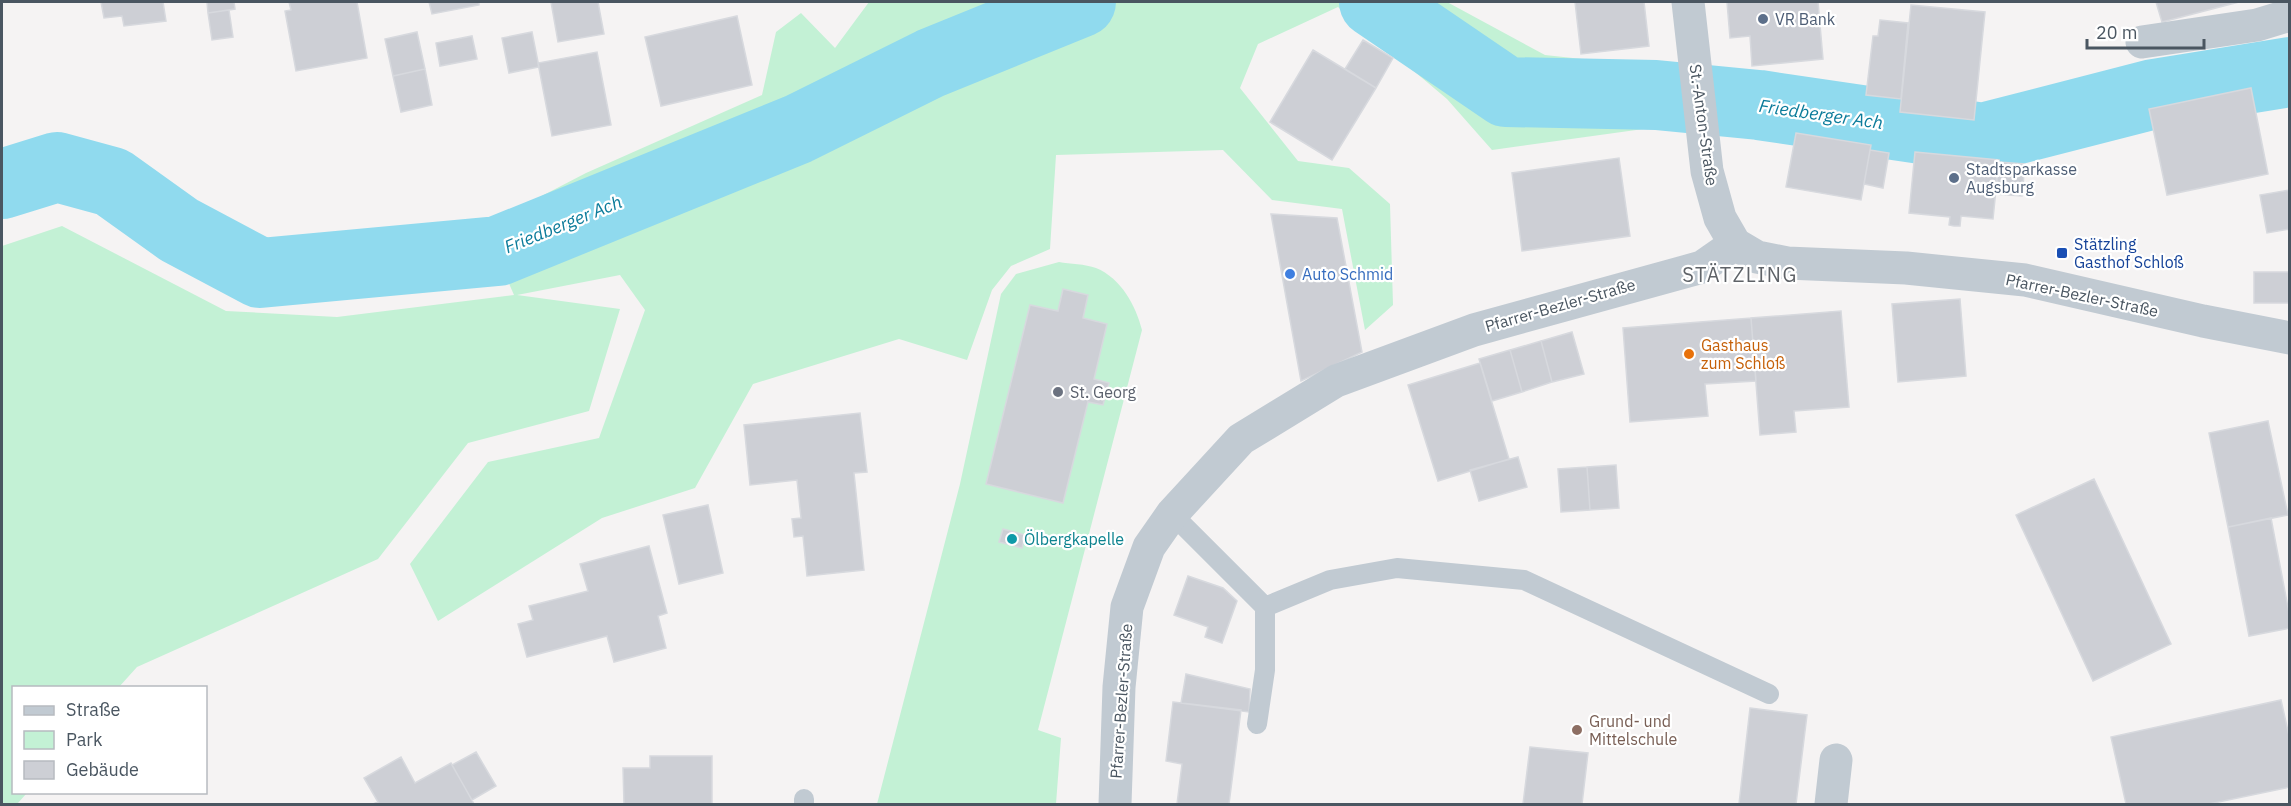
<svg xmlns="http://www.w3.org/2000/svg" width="2291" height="806" viewBox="0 0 2291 806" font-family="'IBM Plex Sans',sans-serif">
<rect width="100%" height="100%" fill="#f5f3f3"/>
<path fill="#c3f1d5" d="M869,2H1447L1545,55L1656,67L1665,126L1492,150L1447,99L1338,7L1258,44L1240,88L1298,161L1349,168L1390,204L1393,305L1365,330L1342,209L1272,200L1223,150L1056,155L1050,249L1011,266L992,290L967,360L899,339L753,384L695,488L602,518L438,621L410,564L488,462L599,438L645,310L620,275L517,295L620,309L589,411L468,443L378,559L137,667L119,687L14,688V792L27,793L17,804H2V246L62,226L226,311L337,317L514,295L484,226L586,173L762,95L776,32L801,13L835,48Z
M1059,262C1070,264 1085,264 1096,268C1121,278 1136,306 1142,330L1038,730L1061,738L1056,804H877L960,484L1001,294L1016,274Z"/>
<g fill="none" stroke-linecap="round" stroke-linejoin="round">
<path stroke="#90daee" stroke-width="70" d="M1374,2L1506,92L1656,95L1759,105L1983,138L2154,94L2290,72
M2,184L57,167L112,182L179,230L260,273L498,251L798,129L931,63L1081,2"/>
</g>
<path fill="#cdcfd5" stroke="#d7d9de" stroke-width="1.5" d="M101,2H163L166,21L124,26L122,16L104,18Z
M207,2H234L235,9L208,13Z
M289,2H357L367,58L296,71L285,11L291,10Z
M429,2H479V5L432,14Z
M551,2H598L604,34L558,42Z
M1575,2H1644L1649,46L1581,54Z
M1727,2H1818L1823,59L1752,66L1750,36L1730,38Z
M2156,2H2239L2162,22Z
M1911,5L1985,12L1974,120L1900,112Z
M229,10L233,37L212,40L208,13Z
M737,16L752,85L661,106L645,37Z
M1880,20L1908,23L1901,99L1866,95L1873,36H1878Z
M417,32L425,69L393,76L385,39Z
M532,32L539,67L509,73L502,38Z
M472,36L477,59L440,66L436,43Z
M1363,40L1393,58L1376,88L1345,69Z
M1313,50L1376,88L1332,160L1270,122Z
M597,52L611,125L552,136L538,63Z
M425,69L432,105L401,112L393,76Z
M2251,88L2268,174L2167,195L2149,109Z
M1796,133L1871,145L1861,200L1786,187Z
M1870,150L1889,153L1883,188L1864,184Z
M1915,152L1999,160L1993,219L1961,216L1960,226H1954L1949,225L1950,217L1909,213Z
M1619,158L1630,236L1522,251L1512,173Z
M1998,162L2025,164L2022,196L1995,194Z
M2290,190V229L2267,233L2260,195Z
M1271,214L1337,218L1362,352L1301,381Z
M2254,272H2290V303H2254Z
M1063,289L1088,295L1083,318L1107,324L1094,379L1109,383L1103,405L1088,402L1063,503L986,484L1030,305L1058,311Z
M1960,299L1966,376L1898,382L1892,304Z
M1841,311L1849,407L1794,411L1796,432L1760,435L1751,318Z
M1751,318L1756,381L1705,384L1708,416L1630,422L1623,328Z
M1572,332L1584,374L1552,382L1541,341Z
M1541,341L1552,382L1522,392L1510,350Z
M1510,350L1522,392L1492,401L1479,359Z
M1480,363L1509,459L1438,481L1408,385Z
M860,413L867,472L854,473L864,570L807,576L803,536L794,537L792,519L801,518L797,480L750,485L744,425Z
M2268,421L2288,515L2228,527L2209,433Z
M1518,457L1527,487L1479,501L1470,470Z
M1616,465L1619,508L1590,510L1587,467Z
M1587,467L1590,510L1561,512L1558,469Z
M2094,479L2171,644L2093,681L2016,515Z
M708,505L723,573L679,584L663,515Z
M2271,518L2290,618V628L2249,636L2228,527Z
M1003,529L1025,535L1022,548L999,542Z
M649,546L667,613L658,616L666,648L614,662L607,636L527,657L518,624L533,620L529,606L588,591L580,564Z
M1188,576L1223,588L1237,601L1222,643L1205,637L1208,627L1174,615Z
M1186,674L1250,689L1249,712L1181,703Z
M2281,700L2290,740V787L2209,804H2126L2111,737Z
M1173,702L1241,710L1229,804H1177L1182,764L1166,761Z
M1750,708L1807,715L1796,804H1739Z
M1530,747L1588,753L1582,804H1523Z
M476,752L496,786L472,800L452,765Z
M650,756H712V804H624L623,768H650Z
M401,757L415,783L451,763L474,804H373L378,802L364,778Z"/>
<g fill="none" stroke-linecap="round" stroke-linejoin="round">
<path stroke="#c1cad2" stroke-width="20" d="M1172,514L1265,607L1330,580L1397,568L1524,580L1769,694
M1257,724L1265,670V607
M804,804V799"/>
<path stroke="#c1cad2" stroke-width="33" d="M2142,42L2257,25L2290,15
M1831,804L1836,760"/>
<path stroke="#c1cad2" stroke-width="33" d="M1688,2L1707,171L1720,218L1735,244
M1735,244L1757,257L1787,263L1906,268L2025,280L2203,321L2290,338
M1115,804L1119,687L1127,607L1149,547L1172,514L1241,439L1336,381L1474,330L1702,267L1735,244"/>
</g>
<g fill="#5c6f8a" stroke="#fff" stroke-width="2">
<circle cx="1763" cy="19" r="6"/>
<circle cx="1954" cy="178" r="6"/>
</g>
<rect fill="#1a4fb4" stroke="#fff" stroke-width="2" x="2056" y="247" width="12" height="12" rx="3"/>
<circle fill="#3f7fe0" stroke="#fff" stroke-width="2" cx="1290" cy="274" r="6"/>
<circle fill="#e8710a" stroke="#fff" stroke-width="2" cx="1689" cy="354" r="6"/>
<circle fill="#6b7280" stroke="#fff" stroke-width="2" cx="1058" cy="392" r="6"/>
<circle fill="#0f9aa8" stroke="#fff" stroke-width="2" cx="1012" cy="539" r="6"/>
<circle fill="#8d6e63" stroke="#fff" stroke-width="2" cx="1577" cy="730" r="6"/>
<g text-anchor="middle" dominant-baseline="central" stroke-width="4.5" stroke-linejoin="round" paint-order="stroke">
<g font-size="16" fill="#4e5e75" stroke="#fff" text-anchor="start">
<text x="1775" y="19">VR Bank</text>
<text x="1966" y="169">Stadtsparkasse<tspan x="1966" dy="18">Augsburg</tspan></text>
</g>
<g font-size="16" fill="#4a5661" stroke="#fff">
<text transform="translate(1704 125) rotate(82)">St.-Anton-Straße</text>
<text transform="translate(2082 295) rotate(12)">Pfarrer-Bezler-Straße</text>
<text transform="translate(1560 305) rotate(-16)">Pfarrer-Bezler-Straße</text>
<text transform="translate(1121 701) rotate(-86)">Pfarrer-Bezler-Straße</text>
</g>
<g font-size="16" fill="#164399" stroke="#fff" text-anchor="start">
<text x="2074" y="244">Stätzling<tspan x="2074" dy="18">Gasthof Schloß</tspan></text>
</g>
<g font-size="16" fill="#366cbe" stroke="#fff" text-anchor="start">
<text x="1302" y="274">Auto Schmid</text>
</g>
<g font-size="16" fill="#c56008" stroke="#fff" text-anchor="start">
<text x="1701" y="345">Gasthaus<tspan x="1701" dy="18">zum Schloß</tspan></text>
</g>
<g font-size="16" fill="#5b616d" stroke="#fff" text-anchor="start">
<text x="1070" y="392">St. Georg</text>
</g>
<g font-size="16" fill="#0d838f" stroke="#fff" text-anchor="start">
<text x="1024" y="539">Ölbergkapelle</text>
</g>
<g font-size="16" fill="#785e54" stroke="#fff" text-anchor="start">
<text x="1589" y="721">Grund- und<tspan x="1589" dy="18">Mittelschule</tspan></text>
</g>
<g font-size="18" font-style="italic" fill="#0c7c9b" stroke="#fff">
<text transform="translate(1821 114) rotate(8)">Friedberger Ach</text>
<text transform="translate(563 224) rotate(-22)">Friedberger Ach</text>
</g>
<g font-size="20" letter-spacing="1.5" fill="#5f6368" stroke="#fff">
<text x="1740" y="274">STÄTZLING</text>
</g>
</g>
<rect width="2291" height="806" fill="none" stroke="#4a5661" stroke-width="6"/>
<rect x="12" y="686" width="195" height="108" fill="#ffffff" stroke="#b7bbc0" stroke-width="1.5"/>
<rect x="24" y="706" width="30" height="9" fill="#c1cad2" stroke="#b7bbc0" stroke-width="1.5"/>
<text x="66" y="716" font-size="18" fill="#4a5661">Straße</text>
<rect x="24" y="731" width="30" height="18" fill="#c3f1d5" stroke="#b7bbc0" stroke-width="1.5"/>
<text x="66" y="746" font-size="18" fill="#4a5661">Park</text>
<rect x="24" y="761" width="30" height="18" fill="#cdcfd5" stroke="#b7bbc0" stroke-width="1.5"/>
<text x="66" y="776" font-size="18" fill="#4a5661">Gebäude</text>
<path d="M2087 39v9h117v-9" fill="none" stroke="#4a5661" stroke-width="3"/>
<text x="2096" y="39" font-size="18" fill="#4a5661" stroke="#ffffff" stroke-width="4.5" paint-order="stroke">20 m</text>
</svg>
